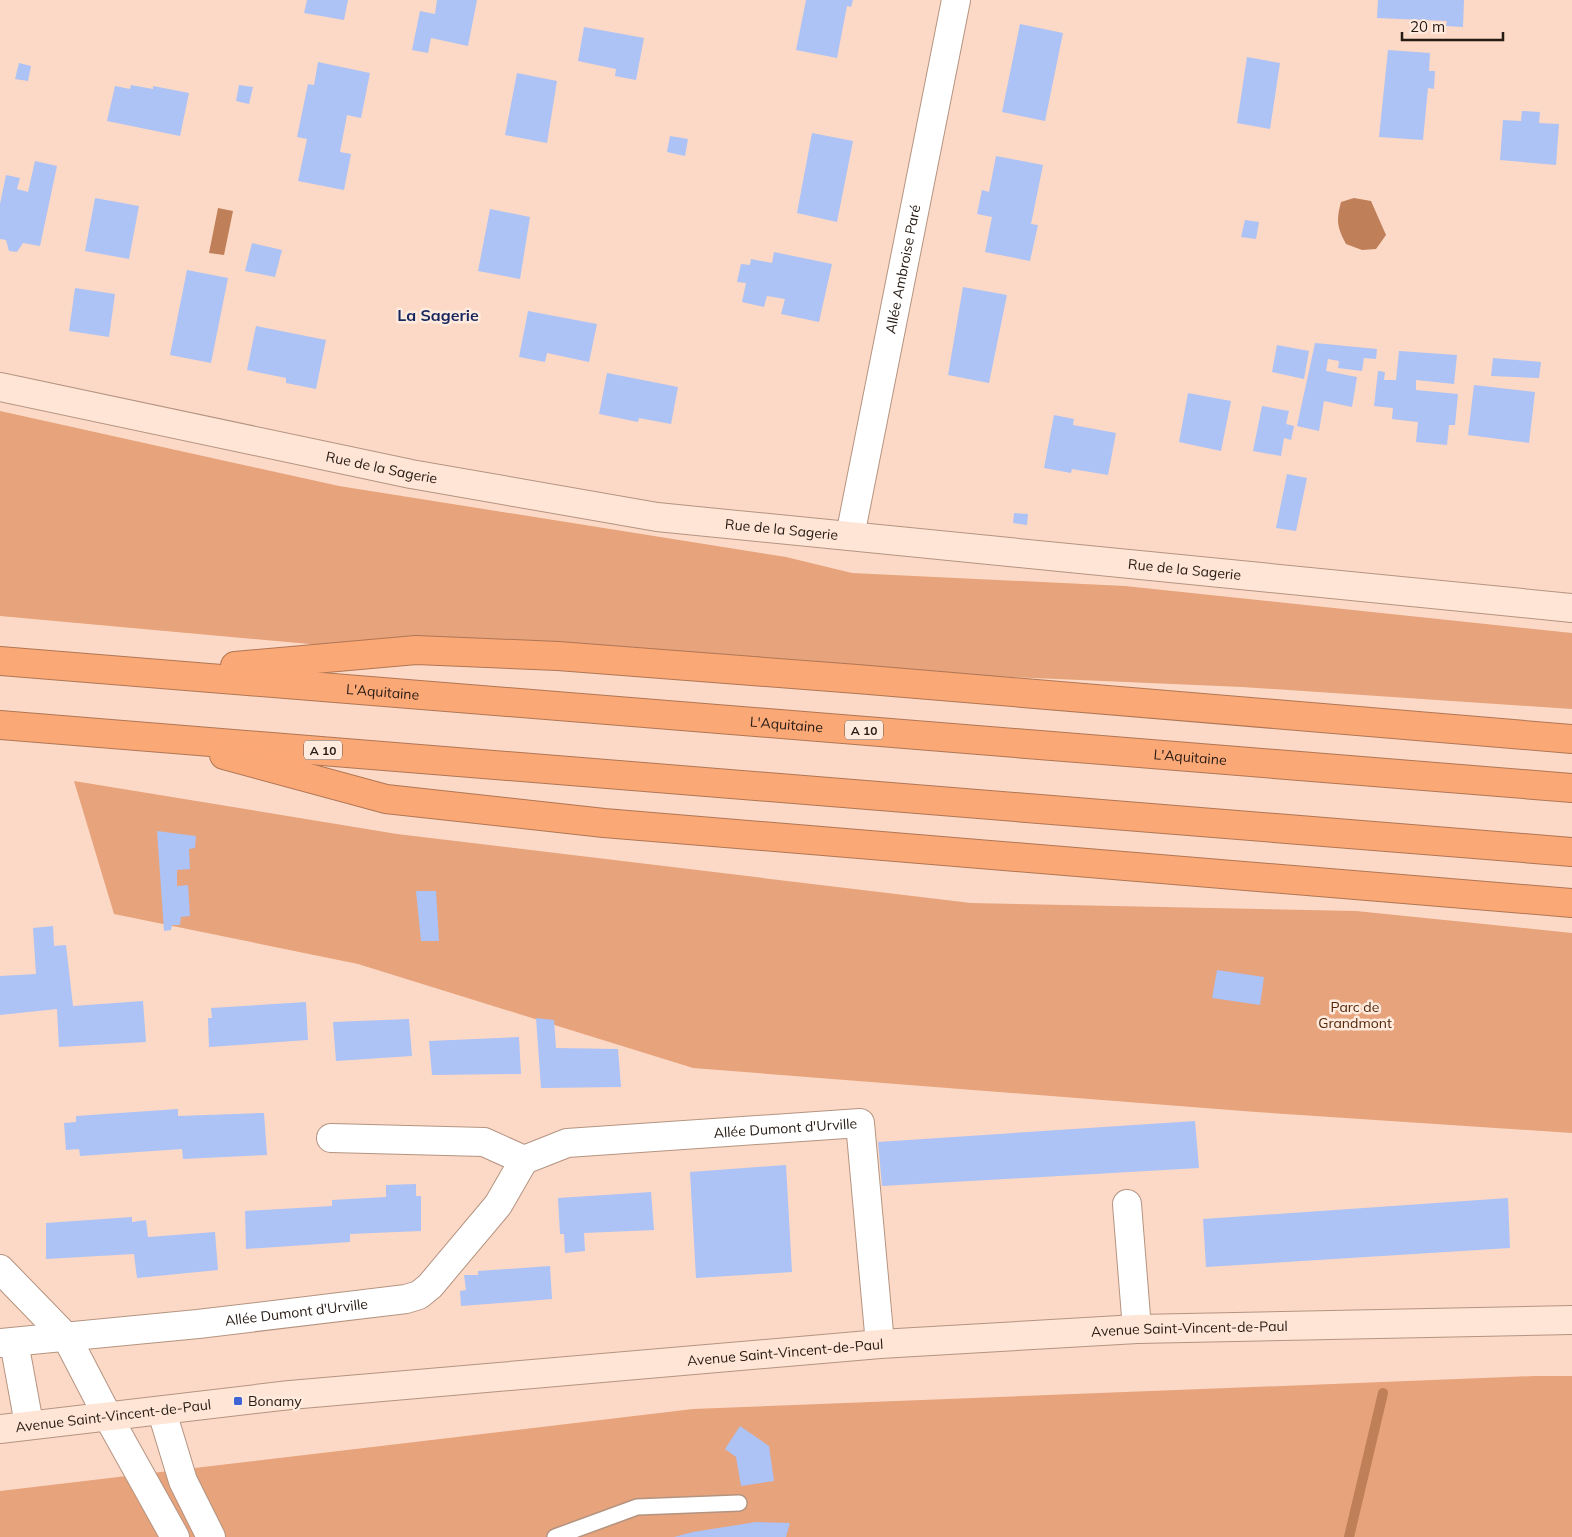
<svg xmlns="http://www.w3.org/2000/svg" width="1572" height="1537" viewBox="0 0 1572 1537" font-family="Mulish,sans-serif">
<rect width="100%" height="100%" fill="#fcd9c6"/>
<path fill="#e6a37c" d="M0,411L339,486L786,557L852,573L1125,586L1572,633V709L1242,687L365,649L0,616Z
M74,781L397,834L971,903L1356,911L1572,933V1133L1256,1112L693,1068L358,964L114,914Z
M1535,1376H1572V1537H0V1491L693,1409Z"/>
<path fill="#bf7f58" d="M1354,198L1371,201L1386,235L1376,249L1362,250L1346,244C1337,227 1336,221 1341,202Z
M218,208L233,211L224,255L209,253Z"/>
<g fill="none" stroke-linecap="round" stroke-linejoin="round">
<path stroke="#bf7f58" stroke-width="10" d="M1349,1537L1383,1393"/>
</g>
<path fill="#adc2f5" d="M307,0H348L344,20L304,13Z
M437,0H477L468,46L431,38L428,53L412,50L420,11L435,14Z
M806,0H853L851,7L847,6L837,58L796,50Z
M1378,0H1464L1463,27L1446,26L1447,21L1377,18Z
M1020,24L1063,33L1045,121L1002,112Z
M584,27L644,38L636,80L615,76L616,69L578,61Z
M1388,50L1430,53L1429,71H1435L1434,89L1428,88L1423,140L1379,137Z
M1247,57L1280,63L1270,129L1237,123Z
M318,62L370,73L361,118L347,115L340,152L351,154L344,190L298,181L307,139L297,137L308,84L314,85Z
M19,63L31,66L28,81L15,79Z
M517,73L557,81L547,143L505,135Z
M131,85L153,89V86L189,93L180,136L107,121L115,86L130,89Z
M239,85L253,87L249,104L236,101Z
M1522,111L1540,112L1539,123L1559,124L1556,165L1500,160L1503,120L1521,121Z
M812,133L853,141L837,222L797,213Z
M670,136L688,139L685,156L667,152Z
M996,156L1043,165L1031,224L1038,225L1030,261L985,252L992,217L977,214L982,190L989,192Z
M35,161L57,166L40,246L23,243L17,252L9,251L6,240L0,239V204L6,175L20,178L17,189L28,192Z
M95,198L139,206L129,259L85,251Z
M490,209L530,217L520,279L478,271Z
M1245,220L1259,222L1256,239L1241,237Z
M252,243L282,250L275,277L245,271Z
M774,252L832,264L819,322L781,314L785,299L767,296L764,307L742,302L746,283L737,282L741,264L750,265L751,259L772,263Z
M187,270L228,278L211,363L170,355Z
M963,287L1007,295L989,383L948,375Z
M75,288L115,294L109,337L69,331Z
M528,311L597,324L589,362L547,353L545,362L519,357Z
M256,326L326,340L316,389L286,383V378L247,370Z
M1315,343L1377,349L1376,359L1364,358L1362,371L1338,368L1339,361L1328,359L1326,371L1357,377L1352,407L1324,401L1319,431L1297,426Z
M1277,345L1309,351L1304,379L1272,372Z
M1399,351L1457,355L1454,384L1416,380V390L1458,394L1455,425H1449L1447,445L1416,442L1418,422L1392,419L1393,408L1374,406L1378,371L1385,372L1384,380H1396Z
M1493,358L1541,362L1539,378L1491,376Z
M607,373L678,387L671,424L639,418L638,422L599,414Z
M1474,385L1535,392L1529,443L1468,435Z
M1188,393L1231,401L1221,451L1179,442Z
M1262,406L1289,411L1286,424L1294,426L1291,440L1284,438L1281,456L1253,451Z
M1054,415L1074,419L1073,425L1116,433L1108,475L1072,469L1071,473L1044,468Z
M1287,474L1307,478L1296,531L1276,528Z
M1014,513L1028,514L1027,525L1013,523Z
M157,831L196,836L195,848L189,849L190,869L177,870V886L188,885L190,916L181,917L180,925H172L171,930L164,931Z
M416,891H436L439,941H421Z
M53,926L54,946L66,945L73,1006L143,1001L146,1042L59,1047L57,1009L0,1015V976L36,974L33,928Z
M1217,970L1264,977L1260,1005L1212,998Z
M306,1002L308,1040L209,1047L208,1018H212L211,1008Z
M536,1018L554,1020L556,1048L618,1049L621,1087L541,1088Z
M409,1019L412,1056L336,1061L333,1022Z
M519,1037L521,1074L432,1075L429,1041Z
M178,1109V1116L264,1113L267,1155L183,1159L182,1149L80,1156L79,1149L66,1150L64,1123L76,1122V1116Z
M1195,1121L1199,1168L882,1186L878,1142Z
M786,1165L792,1272L696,1278L690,1172Z
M416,1184V1196H421V1231L350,1234V1242L246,1249L245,1211L332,1206V1200L386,1197V1185Z
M651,1192L654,1230L584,1233L585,1251L565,1253L564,1234H560L558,1198Z
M1508,1198L1510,1248L1206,1267L1203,1219Z
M132,1217V1222L146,1220L148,1237L215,1232L218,1270L137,1278L134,1254L46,1259V1223Z
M550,1266L552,1299L461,1306L460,1291L466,1290L464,1275H478V1271Z
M740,1426L769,1446L774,1481L741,1486L736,1457L725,1449Z
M756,1522L790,1523L786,1537H674L693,1532Z"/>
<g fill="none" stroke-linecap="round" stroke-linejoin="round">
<defs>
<path id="lane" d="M555,1537L637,1507L739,1503"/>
<g id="street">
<path id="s1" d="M850,536L956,0"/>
<path id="s2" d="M331,1138L484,1142L524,1160L567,1143L860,1123L880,1344"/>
<path d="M1127,1204L1137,1329"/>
<path d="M0,1269L67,1338L107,1415L175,1537"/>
<path d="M14,1342L29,1424"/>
<path id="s3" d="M0,1343L198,1324L406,1299L419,1295L430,1286L498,1205L524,1160"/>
<path d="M162,1412L183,1481L211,1537"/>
</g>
<g id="secondary">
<path id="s4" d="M0,387L411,474L657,517L1572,608"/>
<path id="s5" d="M0,1429L290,1395L880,1344L1137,1329L1572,1320"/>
</g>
<g id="highway">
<path id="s6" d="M0,661L1572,788"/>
<path d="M235,666L416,650L558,656L857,679L1572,739"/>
<path d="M0,725L1572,852"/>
<path d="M224,755L386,799L604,823L1572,903"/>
</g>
</defs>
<use href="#lane" stroke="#b49481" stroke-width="18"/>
<use href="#street" stroke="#b49481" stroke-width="30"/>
<use href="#secondary" stroke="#b49481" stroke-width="30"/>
<use href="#highway" stroke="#b07654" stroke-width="30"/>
<use href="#lane" stroke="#fff" stroke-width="15"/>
<use href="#street" stroke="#fff" stroke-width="28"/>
<use href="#secondary" stroke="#fee5d6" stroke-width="28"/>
<use href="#highway" stroke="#fba877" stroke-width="28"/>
</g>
<rect fill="#4063d5" stroke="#ffeade" stroke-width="2" x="233" y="1396" width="10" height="10" rx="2.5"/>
<g text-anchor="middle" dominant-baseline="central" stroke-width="5" stroke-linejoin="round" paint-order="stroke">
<g fill="#ffeade" stroke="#675850" stroke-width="1">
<rect x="845" y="720.5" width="38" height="19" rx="4"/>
<rect x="304" y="740.5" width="38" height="19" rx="4"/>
</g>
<g font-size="12" font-weight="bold" fill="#261a13">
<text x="864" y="730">A 10</text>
<text x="323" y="750">A 10</text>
</g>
<g font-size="14" fill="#261a13" stroke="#ffeade">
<text stroke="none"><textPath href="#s1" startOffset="272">Allée Ambroise Paré</textPath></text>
<text stroke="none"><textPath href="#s4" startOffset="390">Rue de la Sagerie</textPath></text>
<text stroke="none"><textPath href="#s4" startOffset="795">Rue de la Sagerie</textPath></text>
<text stroke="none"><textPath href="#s4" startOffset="1200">Rue de la Sagerie</textPath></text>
<text stroke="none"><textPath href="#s6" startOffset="384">L'Aquitaine</textPath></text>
<text stroke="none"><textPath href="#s6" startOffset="789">L'Aquitaine</textPath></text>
<text stroke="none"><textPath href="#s6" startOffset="1194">L'Aquitaine</textPath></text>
<text stroke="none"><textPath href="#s2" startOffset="462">Allée Dumont d'Urville</textPath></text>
<text stroke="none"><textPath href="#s3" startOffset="298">Allée Dumont d'Urville</textPath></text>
<text stroke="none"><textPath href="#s5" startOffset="1194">Avenue Saint-Vincent-de-Paul</textPath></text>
<text stroke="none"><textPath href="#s5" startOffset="789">Avenue Saint-Vincent-de-Paul</textPath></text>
<text stroke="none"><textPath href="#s5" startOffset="114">Avenue Saint-Vincent-de-Paul</textPath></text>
</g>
<g font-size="14" fill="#522709" stroke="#ffeade">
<text x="1355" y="1007">Parc de<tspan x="1355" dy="16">Grandmont</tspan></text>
</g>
<g font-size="14" fill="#261a13" stroke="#ffeade" text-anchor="start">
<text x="248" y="1401">Bonamy</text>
</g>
<g font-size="16" font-weight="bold" fill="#17275e" stroke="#ffeade">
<text x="438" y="315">La Sagerie</text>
</g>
</g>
<path d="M1402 32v8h101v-8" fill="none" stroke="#261a13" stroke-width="2.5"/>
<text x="1410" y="32" font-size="15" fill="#261a13" stroke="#ffeade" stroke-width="4" paint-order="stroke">20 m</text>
</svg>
